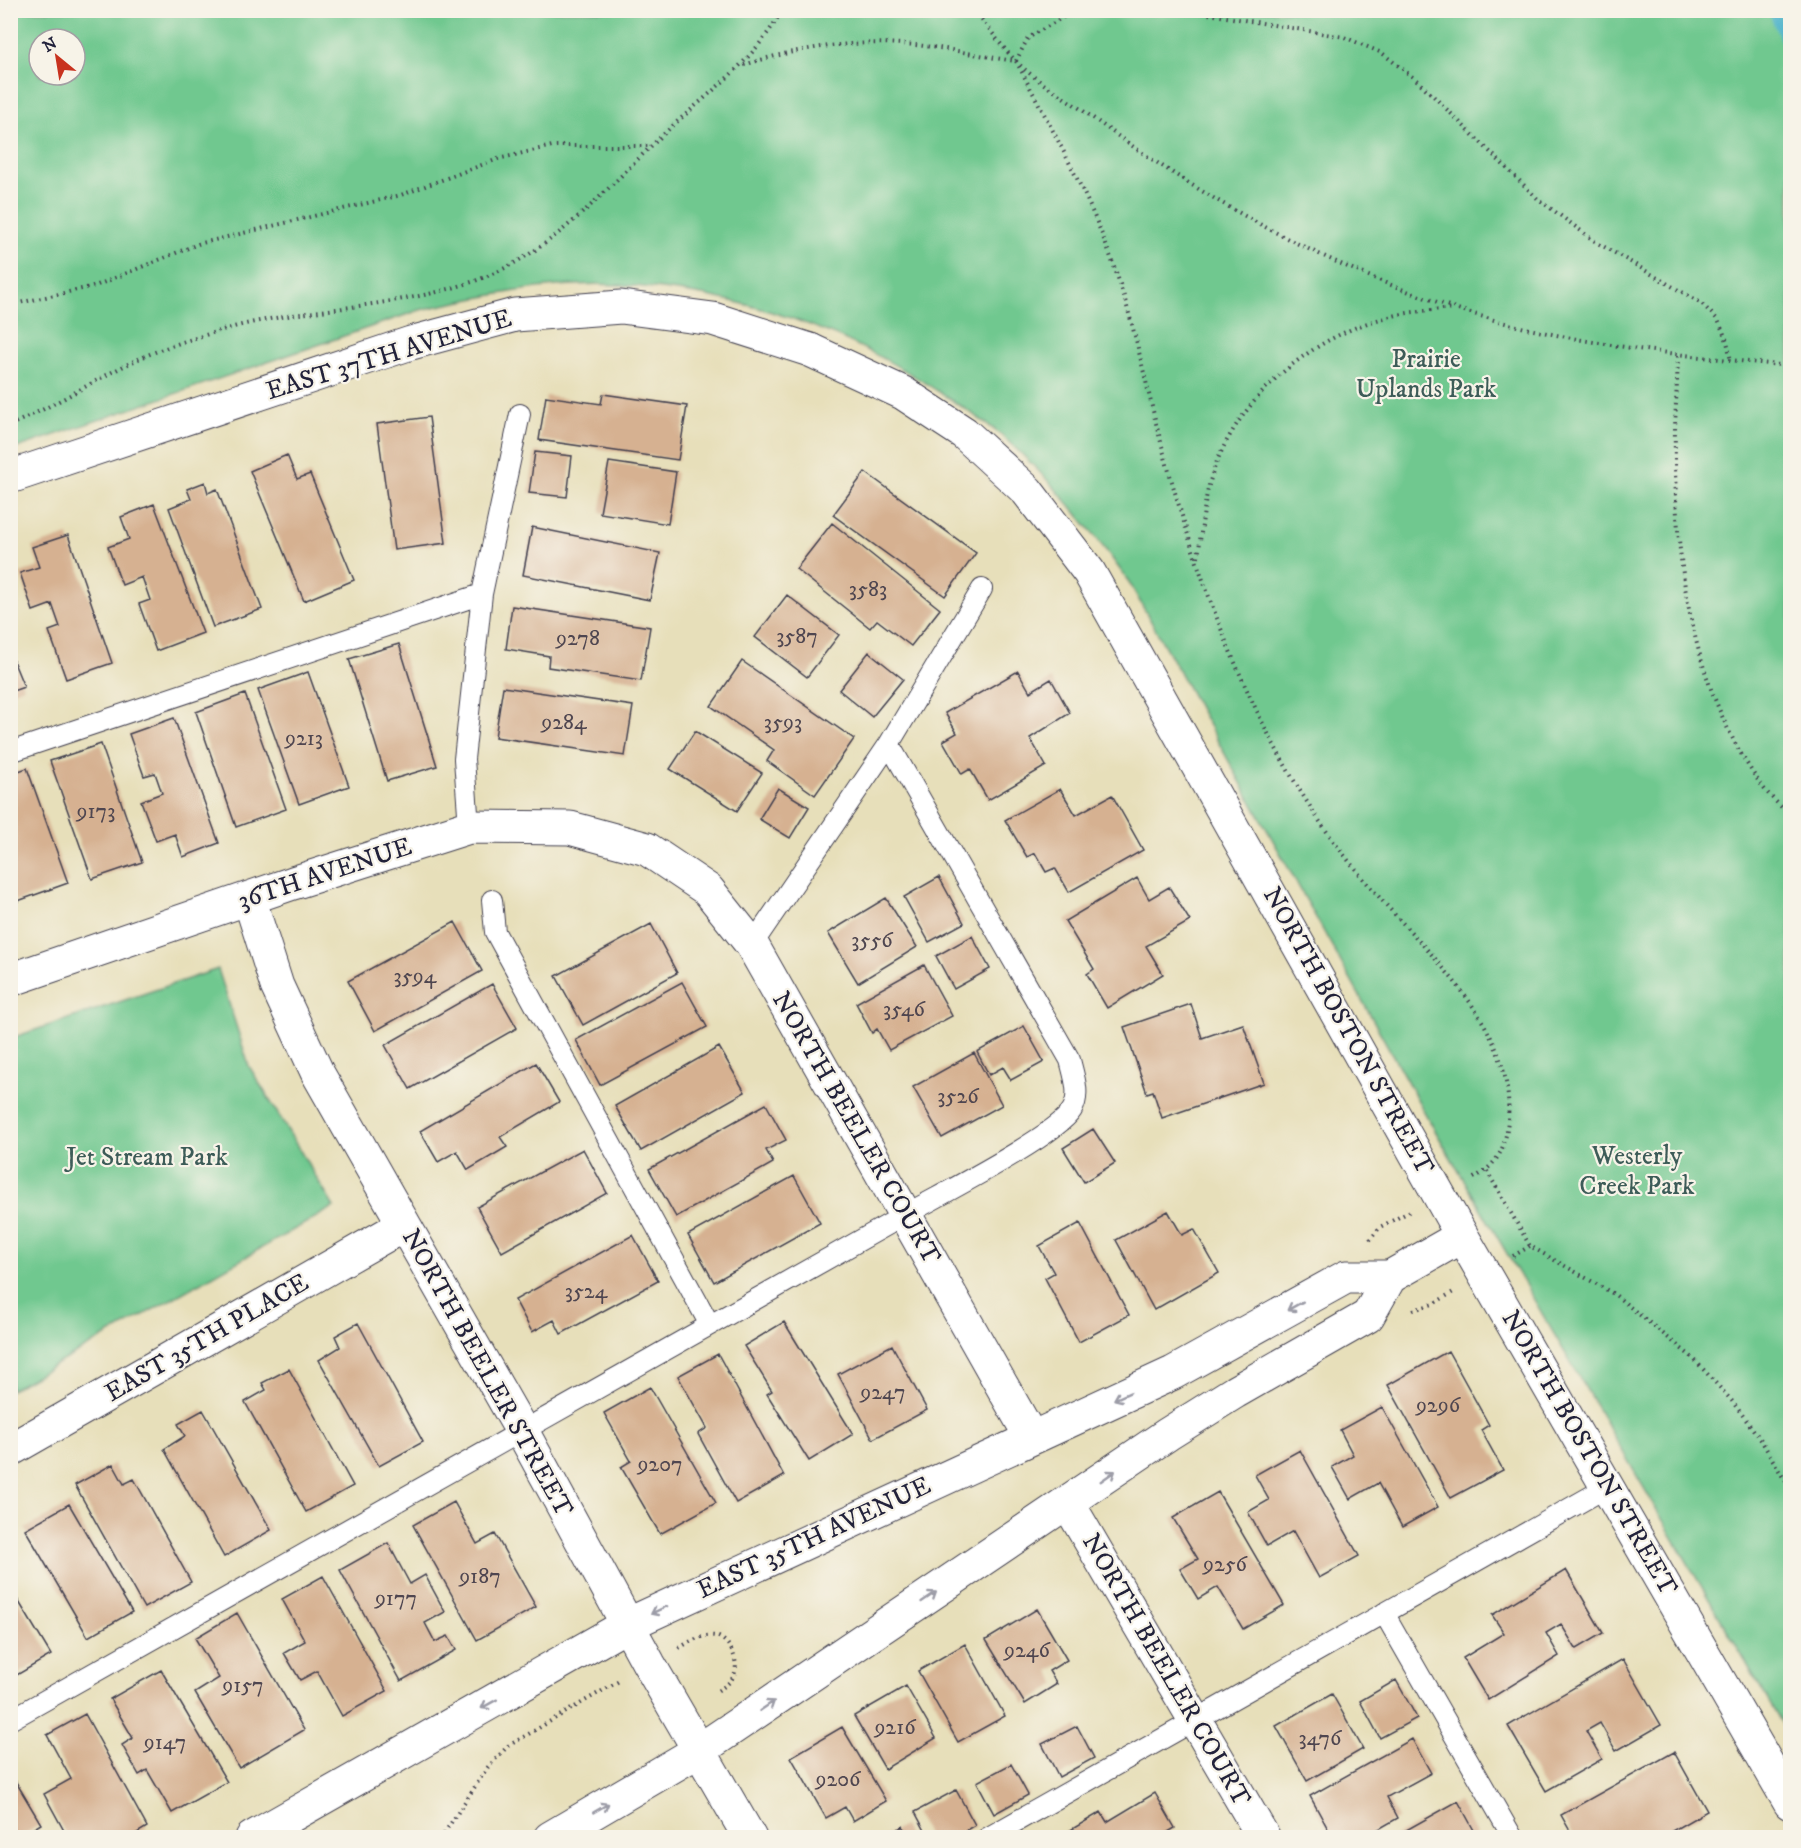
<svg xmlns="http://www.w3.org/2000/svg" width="1801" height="1848" viewBox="0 0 1801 1848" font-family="'IM FELL DW Pica',serif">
<rect width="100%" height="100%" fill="#f7f3e8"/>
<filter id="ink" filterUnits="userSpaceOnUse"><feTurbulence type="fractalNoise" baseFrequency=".0167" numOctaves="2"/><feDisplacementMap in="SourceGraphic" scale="12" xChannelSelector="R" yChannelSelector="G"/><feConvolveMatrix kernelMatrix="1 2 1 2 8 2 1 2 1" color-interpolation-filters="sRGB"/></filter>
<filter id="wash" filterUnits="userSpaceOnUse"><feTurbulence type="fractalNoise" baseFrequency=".008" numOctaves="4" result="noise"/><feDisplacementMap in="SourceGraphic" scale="24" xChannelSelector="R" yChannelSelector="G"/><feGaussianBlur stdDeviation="1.35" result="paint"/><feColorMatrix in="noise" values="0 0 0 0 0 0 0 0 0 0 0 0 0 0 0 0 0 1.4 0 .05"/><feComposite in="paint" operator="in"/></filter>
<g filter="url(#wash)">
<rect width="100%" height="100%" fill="#e7dfba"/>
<path fill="#6fc88f" stroke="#487565" stroke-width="1.5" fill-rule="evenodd" d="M10,11H1790V1738L1426,1115L1129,582C1092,529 1050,478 1001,435C984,421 964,408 945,396C845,328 739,292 618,285C553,281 483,296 420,310L11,450ZM39,39H75V75H39Z
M218,969L249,1066L334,1207L11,1390V1038Z"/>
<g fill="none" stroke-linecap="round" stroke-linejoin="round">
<path stroke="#4bb2ca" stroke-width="10" d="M1773,10L1790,51"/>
</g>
<g id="blocks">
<path fill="#d6b191" d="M603,394L687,406L678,460L539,440L546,396L601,404Z
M429,417L446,543L394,550L377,424Z
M535,452L572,456L567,497L529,493Z
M287,455L297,479L310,474L354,580L304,601L250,471Z
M609,462L676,472L668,524L600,513Z
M865,472L976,553L945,596L833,515Z
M205,482L208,493L217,489L262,609L213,627L169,508L191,499L187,489Z
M154,504L203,633L156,651L139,604L150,600L142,577L122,585L108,547L129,539L121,517Z
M832,523L940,609L911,646L877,620L870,628L796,569Z
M532,527L660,553L650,600L523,575Z
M68,535L112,663L66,679L49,631L60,627L52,604L33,611L20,573L39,567L32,547Z
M787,595L839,635L807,677L755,637Z
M512,606L650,627L641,681L548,667L549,656L506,649Z
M399,644L437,766L387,781L349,659Z
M869,652L903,679L872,717L839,690Z
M10,653L24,687L10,692Z
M742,661L854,739L815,795L767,761L774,750L711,706Z
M1018,671L1030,692L1051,679L1070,713L1030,738L1046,766L988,800L970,769L962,774L943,741L957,733L945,713Z
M308,672L349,786L299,804L258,690Z
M503,687L633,706L625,756L495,737Z
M245,694L286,809L236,827L196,712Z
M174,718L219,843L183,857L175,834L156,841L141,801L162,793L155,773L144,776L129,734Z
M695,731L762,773L737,811L670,769Z
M101,744L142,862L92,879L50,761Z
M27,768L68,883L15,902L10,890V774Z
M778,788L809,807L790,838L759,819Z
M1060,789L1076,815L1112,795L1143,850L1069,892L1055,868L1046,872L1035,853L1027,857L1005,820Z
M939,877L964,923L929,942L904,897Z
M1137,878L1149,899L1169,887L1190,921L1146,946L1163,974L1107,1008L1087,974L1094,969L1065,921Z
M886,898L917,947L858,983L828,933Z
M455,922L482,971L375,1031L348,981Z
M651,924L677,973L583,1025L556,976Z
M972,936L990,969L954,989L936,956Z
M924,965L952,1016L889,1050L877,1029L872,1033L856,1003Z
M682,982L707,1027L600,1085L576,1040Z
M492,984L517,1028L410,1089L385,1045Z
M1191,1004L1202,1038L1243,1024L1264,1083L1162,1118L1153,1091L1147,1093L1124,1027Z
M1024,1026L1044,1062L1011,1080L1003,1067L989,1075L977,1052Z
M719,1047L745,1092L641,1151L615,1106Z
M974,1053L1002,1105L942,1138L913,1087Z
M536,1063L559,1102L500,1137L507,1147L468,1170L457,1151L438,1162L420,1131Z
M766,1104L786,1140L766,1150L773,1163L676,1217L649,1169Z
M1093,1129L1115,1163L1084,1182L1063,1148Z
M583,1149L607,1193L502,1252L477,1207Z
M794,1176L820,1223L714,1282L688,1235Z
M1168,1211L1182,1235L1194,1229L1219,1273L1154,1310L1116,1240Z
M1080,1223L1129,1315L1079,1342L1045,1278L1054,1273L1039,1246Z
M633,1235L658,1281L561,1334L554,1320L532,1332L515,1300Z
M784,1322L853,1434L809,1461L767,1394L772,1391L744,1346Z
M358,1323L423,1442L379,1466L319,1360L340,1347L335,1336Z
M892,1345L927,1410L873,1439L838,1374Z
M1448,1351L1489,1425L1481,1430L1503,1470L1451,1498L1388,1385Z
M718,1354L784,1476L736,1503L698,1434L707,1428L678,1376Z
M289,1369L353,1486L306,1512L245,1402L266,1390L262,1383Z
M650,1387L716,1503L660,1534L621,1467L631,1461L604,1413Z
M1382,1407L1438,1507L1402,1527L1378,1483L1350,1499L1332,1467L1353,1455L1340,1430Z
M203,1410L271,1530L224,1557L164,1449L185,1436L178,1424Z
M1300,1450L1359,1556L1319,1578L1293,1531L1267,1546L1248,1512L1269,1500L1255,1475Z
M113,1464L124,1484L134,1479L191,1582L144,1608L75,1485Z
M1218,1492L1284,1605L1243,1629L1218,1587L1198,1599L1180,1569L1198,1559L1173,1518Z
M454,1502L477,1544L495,1534L536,1607L477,1640L413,1525Z
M69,1504L132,1612L88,1637L25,1529Z
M388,1543L410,1584L425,1575L445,1612L425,1623L435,1642L448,1636L456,1650L401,1681L340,1570Z
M1566,1570L1603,1633L1576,1649L1561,1624L1546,1633L1559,1656L1488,1700L1463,1658L1504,1633L1492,1615Z
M323,1576L387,1691L342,1716L317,1671L300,1680L284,1653L305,1641L282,1599Z
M10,1587L51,1655L10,1679Z
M1037,1609L1067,1660L1049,1671L1057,1684L1025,1704L986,1640Z
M237,1613L304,1730L239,1768L195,1693L219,1678L195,1638Z
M965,1644L1005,1716L958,1742L918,1671Z
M1623,1659L1661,1725L1616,1751L1600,1723L1586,1731L1602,1759L1546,1791L1508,1726Z
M161,1670L227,1782L172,1813L147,1770L139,1775L122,1745L133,1738L110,1699Z
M1396,1680L1417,1718L1380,1738L1360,1701Z
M906,1686L936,1738L885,1769L854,1716Z
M1332,1694L1363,1749L1307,1781L1276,1726Z
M85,1714L147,1827L129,1838H68L44,1794L71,1779L47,1735Z
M1077,1726L1094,1758L1059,1777L1042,1744Z
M842,1727L886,1801L853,1821L845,1807L826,1818L791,1757Z
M1412,1739L1431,1773L1387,1797L1398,1818L1363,1838H1333L1310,1796Z
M1674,1752L1707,1811L1660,1838H1626L1623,1832L1613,1838H1574L1561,1815Z
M1011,1764L1028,1795L994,1814L977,1782Z
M10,1772L41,1824L18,1838H10Z
M956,1790L975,1825L953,1838H929L915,1812Z
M1155,1793L1175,1828L1158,1838H1057L1101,1812L1107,1822Z
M1458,1801L1476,1834L1471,1838H1392Z
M903,1826L909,1838H882Z"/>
</g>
</g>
<g filter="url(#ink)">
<use href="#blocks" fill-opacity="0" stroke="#403e4e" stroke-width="1.5"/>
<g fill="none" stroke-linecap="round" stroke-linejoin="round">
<defs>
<path id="service" d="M10,752L482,594
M469,827L464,759L482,594L520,414
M492,900L495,932L710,1325
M752,945L889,744L982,589
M1384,1613L1513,1838
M10,1720L905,1215C938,1196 1056,1136 1072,1110C1081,1095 1074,1076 1070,1060L889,744
M987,1838L1609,1486"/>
<path id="minor" d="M10,477L411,343L515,315L621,307L713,319L810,350
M249,898L277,986L317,1072L522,1431L649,1664L750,1838
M10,980L293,883L469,827L570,828L647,849L708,890L752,945L1031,1437
M10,1450L404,1225
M1068,1503L1264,1838"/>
<path id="tertiary" d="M810,350L903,393L964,433L1027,491L1089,572L1462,1236L1790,1803
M252,1838L627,1625L1173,1373L1346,1277H1390
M550,1838L700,1750L1168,1434L1235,1392L1368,1316L1390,1277L1462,1236"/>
</defs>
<use href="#service" stroke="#403e4e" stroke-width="22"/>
<use href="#minor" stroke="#403e4e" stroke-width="35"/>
<use href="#tertiary" stroke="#403e4e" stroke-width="35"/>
<path stroke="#403e4e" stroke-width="4" stroke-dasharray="1.5 4.5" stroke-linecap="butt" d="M974,10C988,26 1000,45 1015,60C1035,81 1065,97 1089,115C1201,198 1319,263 1452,307C1561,344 1677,355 1790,366
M1185,10L1344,37L1382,53L1419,82L1538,199L1596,242L1701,303L1718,320L1727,341L1731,361
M1016,61C1053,131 1093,202 1118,278C1135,328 1145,380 1158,431C1192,560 1237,692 1309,805C1328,835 1350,864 1374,891C1428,955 1515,1025 1508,1119C1506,1148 1498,1165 1472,1179
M1016,61L1028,38L1075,10
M744,65C806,45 868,38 932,47C960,51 987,57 1015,61
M10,305L95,286L198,244L401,195L498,159L552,146H651
M1678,356C1677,391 1674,426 1675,461C1676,573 1695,694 1762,786C1770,797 1781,806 1790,816
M10,425C52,407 91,382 132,362C161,348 194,338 226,329C308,306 400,309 480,279C557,250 608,186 667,131C708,93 755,61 782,10
M1198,557C1201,535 1203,511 1208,489C1228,405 1311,333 1393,316C1413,311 1433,310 1453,308
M1487,1171L1530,1246L1614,1294L1693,1358L1732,1401L1761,1440L1790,1489
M1370,1240L1380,1227L1409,1212
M1513,1256L1530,1246
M1413,1310L1433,1304L1455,1291
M679,1648C689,1642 702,1634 715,1636C730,1639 740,1662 734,1675C731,1683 723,1687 717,1691
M441,1838L488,1767L508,1746L619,1681"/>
<use href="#service" stroke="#fff" stroke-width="20"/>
<use href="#minor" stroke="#fff" stroke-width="33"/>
<use href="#tertiary" stroke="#fff" stroke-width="33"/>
</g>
<defs><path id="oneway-shaft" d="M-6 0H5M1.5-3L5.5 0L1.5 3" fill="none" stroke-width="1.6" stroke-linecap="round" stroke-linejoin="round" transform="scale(1.5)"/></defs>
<g stroke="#9c9ca7">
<use href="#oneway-shaft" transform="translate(1295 1306) rotate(151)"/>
<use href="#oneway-shaft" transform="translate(1122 1396) rotate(156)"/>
<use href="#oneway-shaft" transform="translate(1108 1476) rotate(-35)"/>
<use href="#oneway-shaft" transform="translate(929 1597) rotate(-34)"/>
<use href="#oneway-shaft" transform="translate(659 1610) rotate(155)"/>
<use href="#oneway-shaft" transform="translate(489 1704) rotate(151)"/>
<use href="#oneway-shaft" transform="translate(767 1706) rotate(-34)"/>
<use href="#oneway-shaft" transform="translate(601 1808) rotate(-30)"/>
</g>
</g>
<g text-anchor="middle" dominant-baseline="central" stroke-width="4.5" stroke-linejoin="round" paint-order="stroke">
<g font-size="22" fill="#4f4650">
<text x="868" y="589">3583</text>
<text x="797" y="636">3587</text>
<text x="578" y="638">9278</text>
<text x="564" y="722">9284</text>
<text x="783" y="722">3593</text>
<text x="304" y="738">9213</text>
<text x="96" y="811">9173</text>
<text x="872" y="940">3556</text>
<text x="415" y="976">3594</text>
<text x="904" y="1009">3546</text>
<text x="958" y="1096">3526</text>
<text x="586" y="1291">3524</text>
<text x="883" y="1392">9247</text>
<text x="1438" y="1405">9296</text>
<text x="660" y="1464">9207</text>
<text x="1225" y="1564">9256</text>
<text x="480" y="1576">9187</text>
<text x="396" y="1598">9177</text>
<text x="1027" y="1650">9246</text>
<text x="243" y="1685">9157</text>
<text x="895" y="1727">9216</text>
<text x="1320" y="1738">3476</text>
<text x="165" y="1742">9147</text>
<text x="838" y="1779">9206</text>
</g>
<g font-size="26" fill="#22223b" stroke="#f7f3e8">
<text transform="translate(389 355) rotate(-17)">EAST 37TH AVENUE</text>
<text transform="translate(325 874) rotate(-18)">36TH AVENUE</text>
<text transform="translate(1348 1031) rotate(61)">NORTH BOSTON STREET</text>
<text transform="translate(856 1128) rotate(60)">NORTH BEELER COURT</text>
<text transform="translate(207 1338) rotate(-30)">EAST 35TH PLACE</text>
<text transform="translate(487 1373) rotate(61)">NORTH BEELER STREET</text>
<text transform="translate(1589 1453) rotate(60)">NORTH BOSTON STREET</text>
<text transform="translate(814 1538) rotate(-25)">EAST 35TH AVENUE</text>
<text transform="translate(1166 1670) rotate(60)">NORTH BEELER COURT</text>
</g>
<g font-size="26" fill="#3d5c58" stroke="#f7f3e8">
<text x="1426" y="359">Prairie<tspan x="1426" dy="30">Uplands Park</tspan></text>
<text x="1637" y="1156">Westerly<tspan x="1637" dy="30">Creek Park</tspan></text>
<text x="147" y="1157">Jet Stream Park</text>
</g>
</g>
<rect width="1801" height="1848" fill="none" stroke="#f7f3e8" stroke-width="36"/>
<g transform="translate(57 57) rotate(330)"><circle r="28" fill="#f7f3e8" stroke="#a29fa3" stroke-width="1.5"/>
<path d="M0-4.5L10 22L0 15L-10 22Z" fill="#c8321e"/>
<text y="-9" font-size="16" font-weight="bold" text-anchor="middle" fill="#22223b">N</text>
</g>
</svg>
